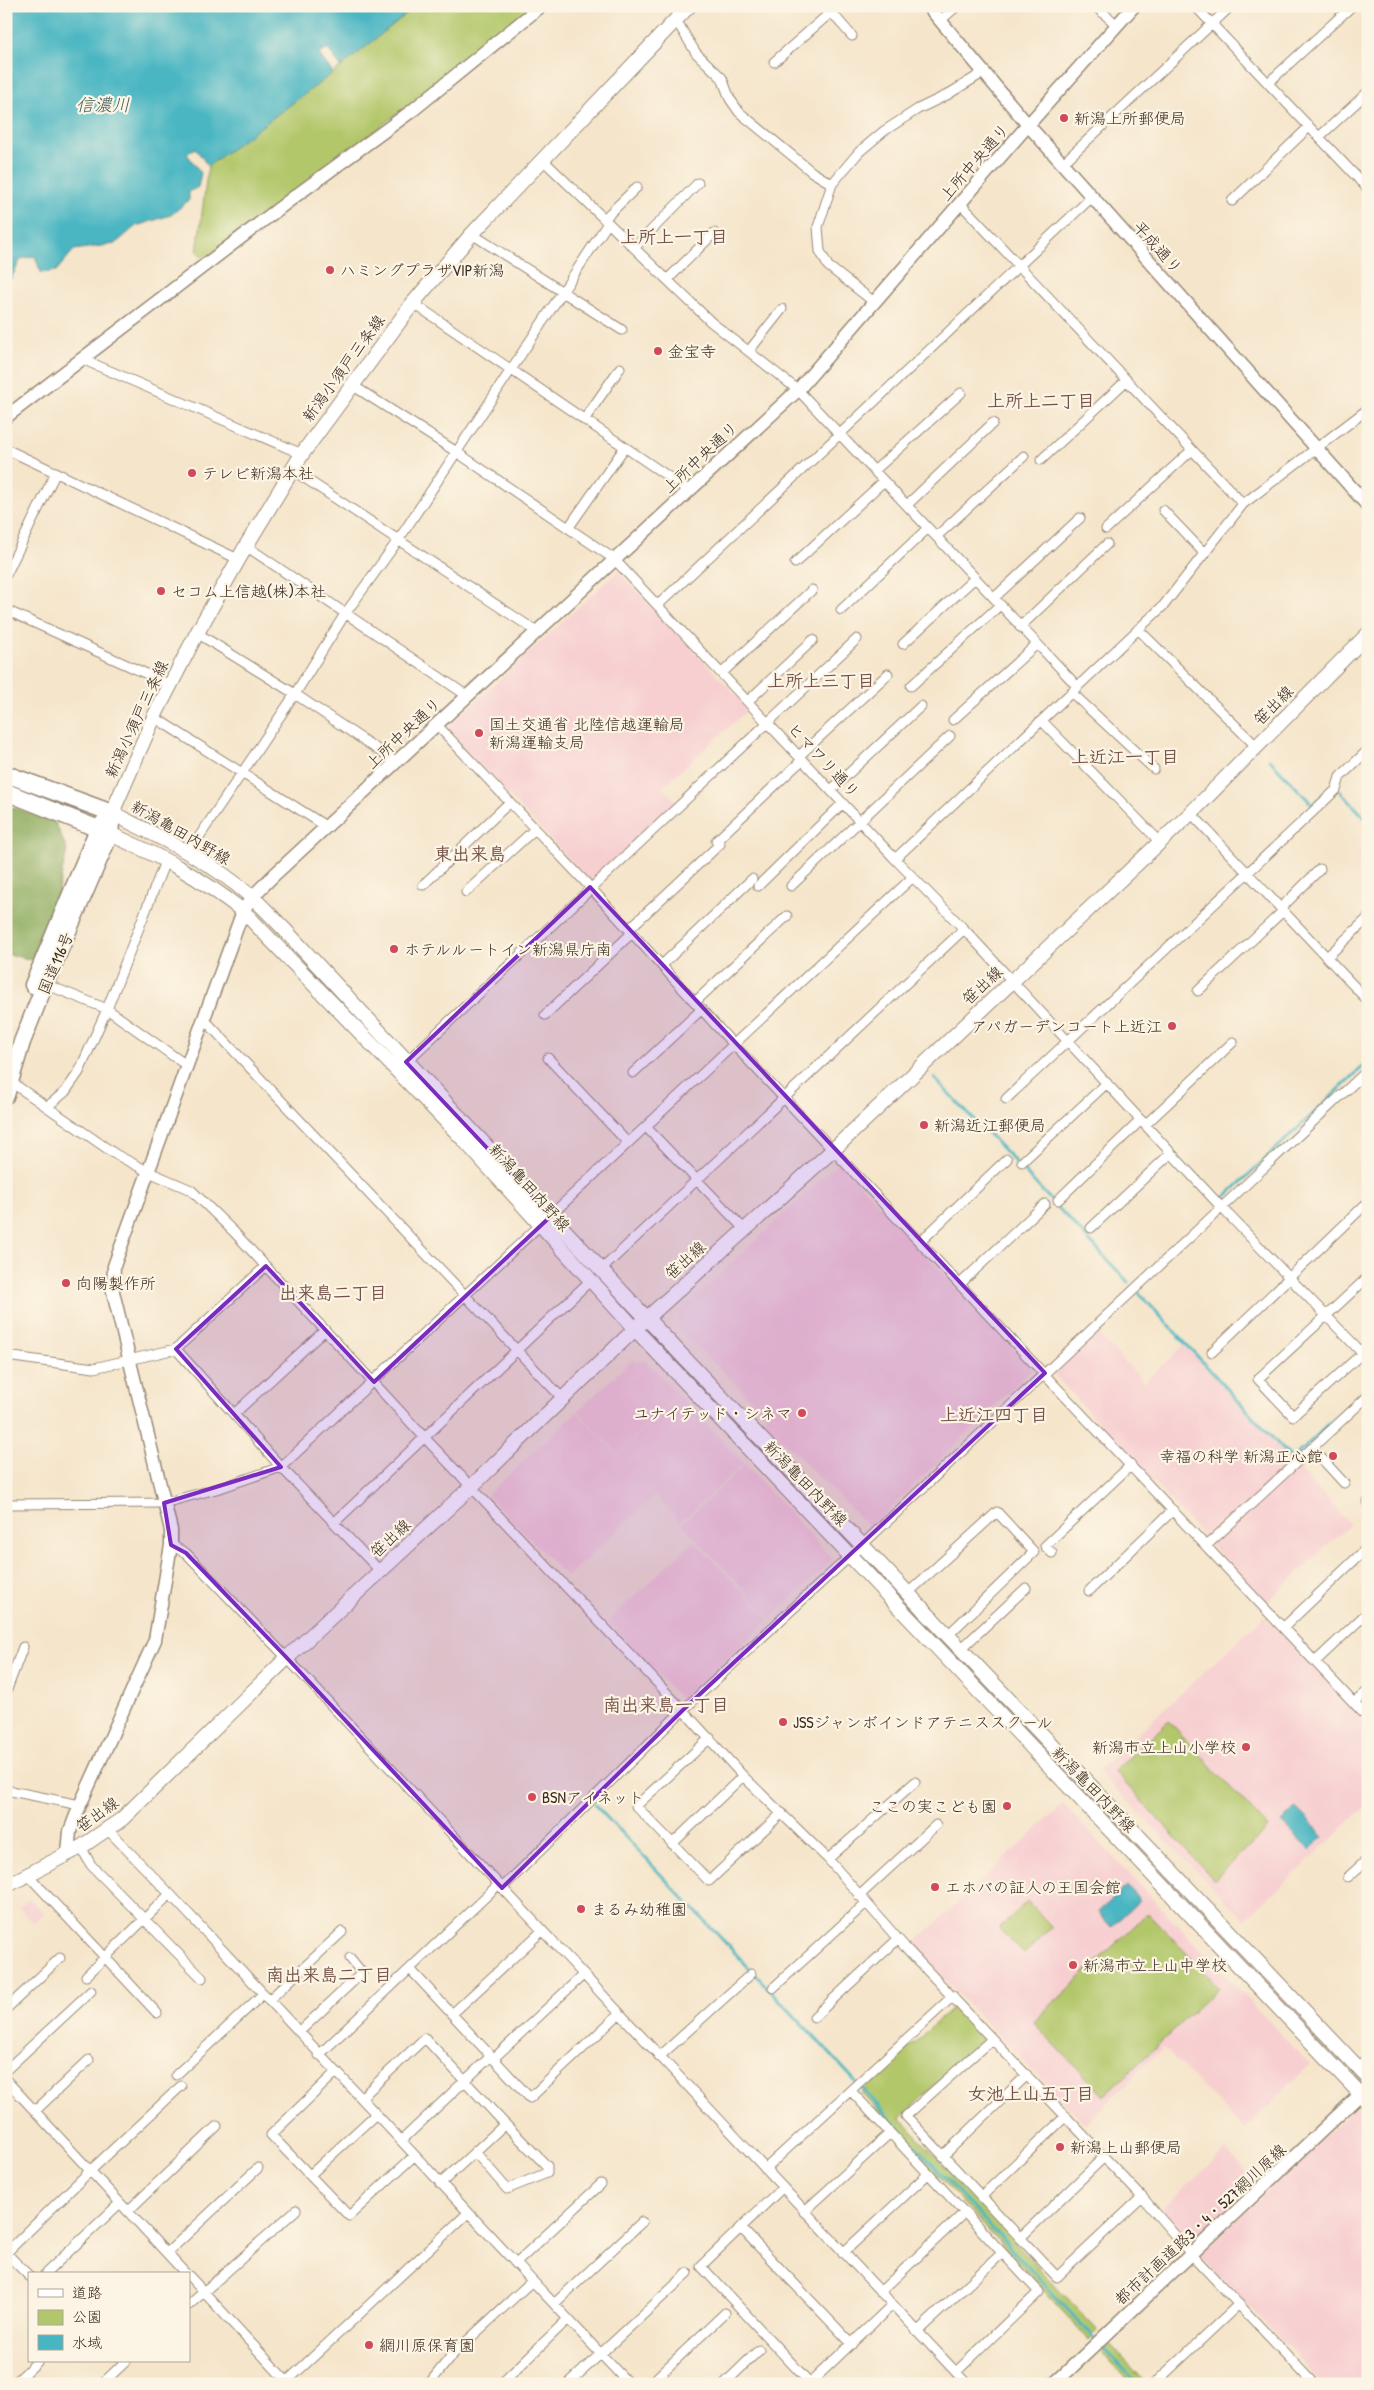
<svg xmlns="http://www.w3.org/2000/svg" width="1374" height="2390" viewBox="0 0 1374 2390" font-family="'Patrick Hand','Klee One',sans-serif">
<rect width="100%" height="100%" fill="#fcf5e5"/>
<filter id="ink" filterUnits="userSpaceOnUse"><feTurbulence type="fractalNoise" baseFrequency=".02" numOctaves="2"/><feDisplacementMap in="SourceGraphic" scale="10" xChannelSelector="R" yChannelSelector="G"/><feConvolveMatrix kernelMatrix="1 2 1 2 8 2 1 2 1" color-interpolation-filters="sRGB"/></filter>
<filter id="wash" filterUnits="userSpaceOnUse"><feTurbulence type="fractalNoise" baseFrequency=".0096" numOctaves="4" result="noise"/><feDisplacementMap in="SourceGraphic" scale="20" xChannelSelector="R" yChannelSelector="G"/><feGaussianBlur stdDeviation="1.12" result="paint"/><feColorMatrix in="noise" values="0 0 0 0 0 0 0 0 0 0 0 0 0 0 0 0 0 1.4 0 .05"/><feComposite in="paint" operator="in"/></filter>
<g filter="url(#wash)">
<rect width="100%" height="100%" fill="#f5e5cb"/>
<path fill="#f7cfd1" d="M618,571L749,709L662,787L677,802L591,882L445,729Z
M839,1162L1032,1369L870,1528L767,1424L765,1413L679,1329V1313Z
M1095,1331L1144,1382L1184,1345L1350,1524L1265,1604L1051,1371Z
M631,1361H647L677,1394L618,1454L578,1411Z
M678,1395L744,1463L680,1522L655,1495L567,1577L487,1495L577,1412L627,1465L618,1455Z
M745,1464L833,1560L770,1617L682,1524Z
M694,1541L769,1619L683,1701L608,1621Z
M1264,1616L1368,1724V1804L1245,1920L1098,1771Z
M1063,1804L1310,2065L1244,2129L1164,2047L1085,2124L911,1946Z
M29,1898L44,1913L34,1923L19,1908Z
M1365,2107L1368,2110V2384H1323L1199,2255L1354,2108Z
M1226,2150L1258,2184L1192,2246L1160,2211Z"/>
<path fill="#b2c76b" stroke="#767844" d="M416,6H535L343,156L204,259L197,252L208,166L341,67Z
M1169,1721L1268,1828L1214,1880L1114,1771Z
M1027,1901L1052,1927L1024,1954L999,1929Z
M1148,1913L1219,1987L1104,2096L1033,2022Z
M954,2006L986,2037L900,2118L1098,2331L1089,2340L861,2092Z
M1110,2344L1147,2384H1131L1102,2353Z"/>
<path fill="#8dac5f" stroke="#646b3e" d="M6,805L55,822L67,850L57,896L32,960L6,954Z"/>
<path fill="#48b6c2" stroke="#427070" d="M6,6H416L341,67L328,49L319,54L333,73L208,166L195,148L187,154L201,173L198,187L189,192V200L171,215L136,226L115,244L74,250L56,271L41,273L35,256L21,259L11,279L6,284Z
M1296,1808L1324,1836L1310,1850L1282,1822Z
M1127,1886L1140,1900L1111,1927L1098,1912Z"/>
<g fill="none" stroke-linecap="round" stroke-linejoin="round">
<path stroke="#48b6c2" stroke-width="3" d="M1269,759L1313,805L1333,785
M1340,791L1368,821
M934,1078L977,1123
M987,1132L1128,1282
M1224,1198L1368,1062
M1139,1293L1292,1459L1368,1387
M595,1805L806,2028L1095,2339
M1100,2344L1138,2384"/>
</g>
</g>
<g filter="url(#ink)">
<g fill="none" stroke-linecap="round" stroke-linejoin="round">
<defs>
<path id="street" d="M826,6L852,36
M1095,6L1117,25
M1195,6L1368,189
M1366,6L1368,8
M676,20L696,53L722,78L730,99L739,112L812,172L832,184
M940,21L957,6
M774,62L838,6
M1268,83L1352,6
M1319,137L1368,92
M542,159L711,322L798,390L1077,686
M1062,164L1231,6
M1360,181L1368,174
M1232,201L1309,127
M960,203L1243,504
M604,219L637,187
M472,234L622,330
M634,248L698,183
M668,279L714,233
M874,302L828,266L820,251L818,227L832,184L859,152L884,131L918,109L947,95L984,72
M413,303L688,490
M749,351L782,309
M82,359L302,454
M352,385L455,451L614,559L895,859L964,929L1222,1208L1368,1359
M584,420L620,368
M6,449L238,559
M1041,460L1127,380
M291,469L536,631
M874,471L961,393
M907,505L993,423
M1163,510L1205,554
M569,527L625,447
M1106,529L1192,450
M937,536L1024,456
M246,546L466,695
M795,563L884,481
M6,575L56,472
M994,598L1080,518
M658,605L1092,197
M6,610L171,685
M841,610L928,528
M1020,627L1107,544
M1138,629L1257,747
M197,633L295,694L396,762
M903,644L975,578
M722,673L812,590
M911,686L1000,605
M1071,692L1154,769
M748,701L813,640
M154,717L327,827
M953,720L1037,644
M1042,721L1160,842
M436,724L590,887L733,1044L1368,1718
M799,756L888,674
M831,790L921,706
M1191,813L1368,1001
M716,841L802,760
M187,852L199,837L295,694L345,614L399,539L608,223
M895,859L1164,605L1243,504L1368,409
M423,885L510,802
M758,886L843,803
M791,886L950,736
M466,892L535,829
M1281,908L1320,869
M629,929L720,844
M1327,957L1368,918
M662,965L752,879
M45,984L107,1009L186,1065
M1198,991L1283,911
M695,1002L787,916
M545,1015L632,933
M203,1018L562,1398
M548,1058L628,1143
M406,1062L857,639
M633,1073L702,1009
M11,1082L115,1154L149,1172L191,1190L234,1232L424,1437L683,1710L743,1776L828,1859L905,1947L1142,2197L1192,2255L1314,2384
M1006,1099L1336,790L1340,777L1368,750
M48,1106L65,1092L79,1072L107,1009L166,859
M1145,1125L1233,1042
M646,1127L745,1230
M1022,1162L1107,1083
M1058,1200L1141,1120
M1091,1228L1171,1153
M920,1242L1007,1159
M602,1269L964,929
M1368,1277L1258,1379L1293,1416L1368,1348
M960,1284L1045,1204
M176,1349L266,1266
M1212,1352L1368,1202
M6,1356L94,1368L176,1349L281,1467L380,1571
M234,1414L325,1330
M1312,1448L1344,1483
M1368,1503V1502
M6,1504L164,1503L220,1488L281,1467L913,877
M334,1523L591,1280
M171,1545L186,1553L287,1658L967,2384
M1206,1546L1368,1396
M1052,1553L1045,1546L1131,1465
M1089,1591L1173,1510
M908,1593L997,1512L1034,1552L948,1635
M1283,1628L1368,1547
M961,1649L1026,1588
M1315,1662L1368,1612
M6,1692L23,1647
M1354,1703L1368,1691
M710,1738L636,1806L709,1881L782,1813
M6,1790L80,1805
M108,1830L170,1894L629,2384
M672,1844L743,1776
M81,1847L91,1865L202,1978
M828,1859L915,1782
M29,1876L157,2013
M1348,1877L1368,1859
M502,1888L683,1710L862,1545L1368,1070
M859,1896L936,1825
M410,1969L530,2098L619,2014
M86,1976L170,1894
M773,1988L866,1903
M269,2000L342,1932
M6,2009L60,1958
M452,2014L542,1931
M814,2017L898,1939
M299,2032L362,1973L350,1958
M992,2039L906,2116L1057,2277L1142,2197
M319,2055L499,1884
M659,2057L751,1974
M493,2059L583,1975
M6,2070L91,1991
M336,2072L271,2135L349,2216L414,2156
M176,2075L263,1994
M6,2080L186,2274
M851,2091L1039,2292L956,2372
M361,2098L425,2038L505,2124
M35,2111L89,2060
M401,2141L490,2057
M943,2156L1027,2075
M765,2169L953,1996
M310,2175L376,2114
M440,2184L505,2124L547,2166V2173L507,2189L475,2152
M782,2188L701,2266L810,2383L892,2305
M982,2196L1066,2116
M128,2211L217,2126
M804,2212L890,2133
M741,2228L852,2344
M1020,2238L1103,2158
M6,2253L90,2171L181,2086
M6,2253L29,2276
M167,2253L258,2168
M843,2253L928,2174
M515,2264L601,2184
M45,2274L120,2203
M189,2276L289,2384
M880,2292L964,2213
M554,2304L642,2222
M189,2305L296,2210
M918,2331L1001,2254
M14,2384L38,2361
M102,2384L126,2361
M284,2384L468,2213
M429,2384L452,2355L532,2281
M501,2384L568,2319
M568,2384L688,2273
M650,2384L725,2313
M724,2384L759,2350
M1154,2384L1239,2304"/>
<path id="secondary" d="M928,6L1028,125L1368,506
M6,417L294,197L413,110L541,6
M68,1854L70,1831L80,1805L155,1640L171,1545V1530L113,1292L114,1266L243,911L252,897L273,876L798,390L1028,125L1134,6
M1054,2384L1368,2087"/>
<path id="primary" d="M689,6L472,234L413,303L302,454L246,546L197,633L154,717L112,813C159,837 208,859 248,894C261,904 272,917 284,929L637,1308L1368,2078
M110,834C162,857 198,876 243,911L464,1140L635,1329L1368,2102
M6,1886L81,1847L122,1819L287,1658L472,1486L635,1329L833,1150L1191,813L1368,634"/>
<path id="highway" d="M6,774L112,813
M6,792L106,832
M33,985L98,829L112,813
M6,1095L22,1042L45,984L110,834L112,813"/>
</defs>
<use href="#street" stroke="#988874" stroke-width="11"/>
<use href="#secondary" stroke="#988874" stroke-width="15"/>
<use href="#primary" stroke="#988874" stroke-width="16"/>
<use href="#highway" stroke="#988874" stroke-width="19"/>
<use href="#street" stroke="#fff" stroke-width="9"/>
<use href="#secondary" stroke="#fff" stroke-width="12"/>
<use href="#primary" stroke="#fff" stroke-width="14"/>
<use href="#highway" stroke="#fff" stroke-width="16"/>
</g>
</g>
<path fill="#7b2cbf" fill-opacity="0.2" stroke="#7b2cbf" stroke-width="4" stroke-linejoin="round" d="M590,887L1045,1373L683,1710L502,1888L287,1658L186,1553L171,1545L164,1503L281,1467L176,1349L266,1266L374,1382L551,1216L406,1062Z"/>
<g fill="#d1495b" stroke="#fcf5e5" stroke-width="2">
<circle cx="1064" cy="118" r="5"/>
<circle cx="330" cy="270" r="5"/>
<circle cx="658" cy="351" r="5"/>
<circle cx="192" cy="473" r="5"/>
<circle cx="161" cy="591" r="5"/>
<circle cx="479" cy="733" r="5"/>
<circle cx="394" cy="949" r="5"/>
<circle cx="1172" cy="1026" r="5"/>
<circle cx="924" cy="1125" r="5"/>
<circle cx="66" cy="1283" r="5"/>
<circle cx="802" cy="1413" r="5"/>
<circle cx="1333" cy="1456" r="5"/>
<circle cx="783" cy="1722" r="5"/>
<circle cx="1246" cy="1747" r="5"/>
<circle cx="532" cy="1797" r="5"/>
<circle cx="1007" cy="1806" r="5"/>
<circle cx="935" cy="1887" r="5"/>
<circle cx="581" cy="1909" r="5"/>
<circle cx="1073" cy="1965" r="5"/>
<circle cx="1060" cy="2147" r="5"/>
<circle cx="369" cy="2345" r="5"/>
</g>
<g text-anchor="middle" dominant-baseline="central" stroke-width="4.5" stroke-linejoin="round" paint-order="stroke">
<g font-size="16" fill="#3b2a1e" stroke="#fcf5e5" text-anchor="start">
<text x="1074" y="118">新潟上所郵便局</text>
<text x="340" y="270">ハミングプラザVIP新潟</text>
<text x="668" y="351">金宝寺</text>
<text x="202" y="473">テレビ新潟本社</text>
<text x="171" y="591">セコム上信越(株)本社</text>
<text x="489" y="724">国土交通省 北陸信越運輸局<tspan x="489" dy="18">新潟運輸支局</tspan></text>
<text x="404" y="949">ホテルルートイン新潟県庁南</text>
<text x="1162" y="1026" text-anchor="end">アパガーデンコート上近江</text>
<text x="934" y="1125">新潟近江郵便局</text>
<text x="76" y="1283">向陽製作所</text>
<text x="792" y="1413" text-anchor="end">ユナイテッド・シネマ</text>
<text x="1323" y="1456" text-anchor="end">幸福の科学 新潟正心館</text>
<text x="793" y="1722">JSSジャンボインドアテニススクール</text>
<text x="1236" y="1747" text-anchor="end">新潟市立上山小学校</text>
<text x="542" y="1797">BSNアイネット</text>
<text x="997" y="1806" text-anchor="end">ここの実こども園</text>
<text x="945" y="1887">エホバの証人の王国会館</text>
<text x="591" y="1909">まるみ幼稚園</text>
<text x="1083" y="1965">新潟市立上山中学校</text>
<text x="1070" y="2147">新潟上山郵便局</text>
<text x="379" y="2345">網川原保育園</text>
</g>
<g font-size="16" fill="#3b2a1e" stroke="#fcf5e5">
<text transform="translate(974 162) rotate(-49)">上所中央通り</text>
<text transform="translate(1158 247) rotate(48)">平成通り</text>
<text transform="translate(343 368) rotate(-54)">新潟小須戸三条線</text>
<text transform="translate(700 457) rotate(-43)">上所中央通り</text>
<text transform="translate(1273 705) rotate(-45)">笹出線</text>
<text transform="translate(136 719) rotate(-65)">新潟小須戸三条線</text>
<text transform="translate(403 733) rotate(-43)">上所中央通り</text>
<text transform="translate(824 760) rotate(47)">ヒマワリ通り</text>
<text transform="translate(181 832) rotate(30)">新潟亀田内野線</text>
<text transform="translate(55 963) rotate(-67)">国道116号</text>
<text transform="translate(982 985) rotate(-43)">笹出線</text>
<text transform="translate(530 1187) rotate(48)">新潟亀田内野線</text>
<text transform="translate(685 1260) rotate(-42)">笹出線</text>
<text transform="translate(806 1483) rotate(46)">新潟亀田内野線</text>
<text transform="translate(390 1538) rotate(-43)">笹出線</text>
<text transform="translate(1094 1789) rotate(46)">新潟亀田内野線</text>
<text transform="translate(97 1814) rotate(-36)">笹出線</text>
<text transform="translate(1200 2224) rotate(-43)">都市計画道路3・4・527網川原線</text>
</g>
<g font-size="18" font-style="italic" fill="#405b57" stroke="#fcf5e5">
<text x="103" y="104">信濃川</text>
</g>
<g font-size="18" font-weight="bold" fill="#755249" stroke="#fcf5e5">
<text x="674" y="236">上所上一丁目</text>
<text x="1041" y="400">上所上二丁目</text>
<text x="821" y="680">上所上三丁目</text>
<text x="1125" y="756">上近江一丁目</text>
<text x="470" y="853">東出来島</text>
<text x="333" y="1292">出来島二丁目</text>
<text x="994" y="1414">上近江四丁目</text>
<text x="666" y="1704">南出来島一丁目</text>
<text x="329" y="1974">南出来島二丁目</text>
<text x="1031" y="2093">女池上山五丁目</text>
</g>
</g>
<rect width="1374" height="2390" fill="none" stroke="#fcf5e5" stroke-width="25"/>
<rect x="28" y="2272" width="162" height="90" fill="#fcf5e5" stroke="#afa495"/>
<rect x="38" y="2289" width="25" height="8" fill="#ffffff" stroke="#afa495"/>
<text x="72" y="2298" font-size="15" fill="#3b2a1e">道路</text>
<rect x="38" y="2310" width="25" height="15" fill="#b2c76b" stroke="#afa495"/>
<text x="72" y="2322" font-size="15" fill="#3b2a1e">公園</text>
<rect x="38" y="2335" width="25" height="15" fill="#48b6c2" stroke="#afa495"/>
<text x="72" y="2348" font-size="15" fill="#3b2a1e">水域</text>
</svg>
